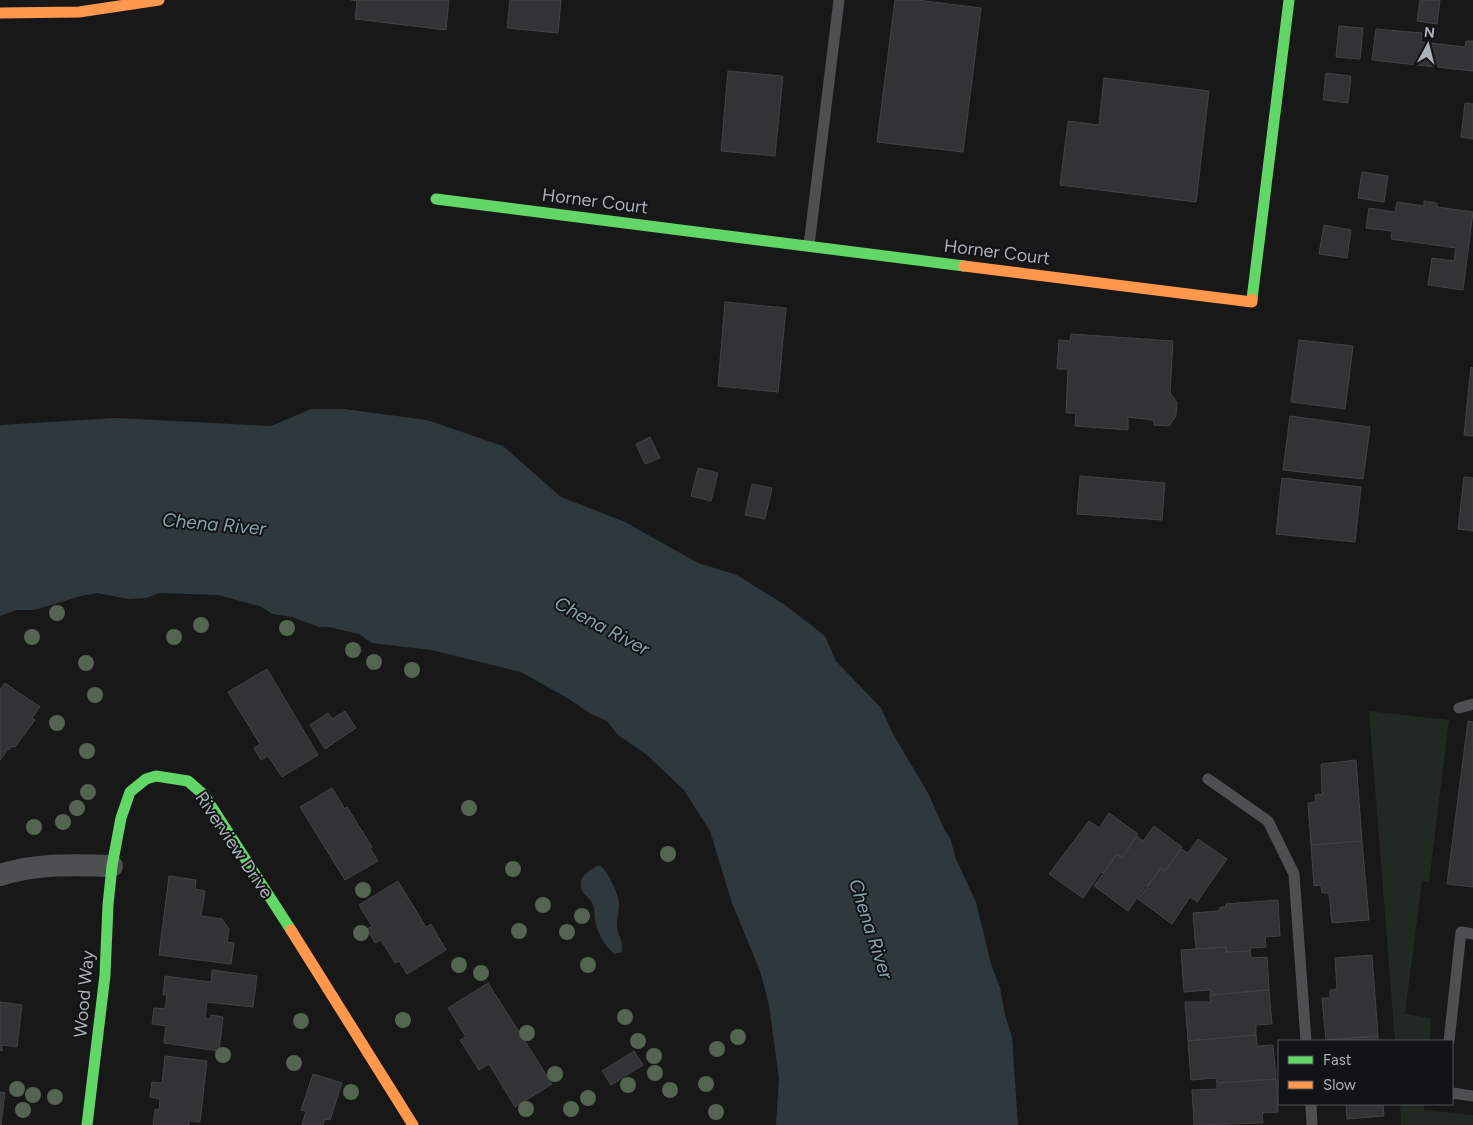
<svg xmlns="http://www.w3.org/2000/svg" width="1473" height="1125" viewBox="0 0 1473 1125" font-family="Figtree,sans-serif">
<rect width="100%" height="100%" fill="#181818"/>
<path fill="#222922" d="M1369,711L1449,720L1429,882L1422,881L1405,1014L1431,1018L1430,1041H1395Z
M1400,1104H1424V1110L1473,1115V1125H1401Z"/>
<path fill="#2f393d" d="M311,409H344L427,420L503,446L561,497L625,522L698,563L737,575L785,605L825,636L836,661L881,708L893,734L928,793L945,831L950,838L956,859L976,902L991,964L1000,988L1005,1015L1012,1037L1018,1125H776L779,1079L769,1005L760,971L732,903L710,831L684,790L647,755L618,735L607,721L591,714L569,699L521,672L431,650L372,643L359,634L329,627H319L292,617L272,614L262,607L218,595L159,593L146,598L128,599L97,593L81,596L34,610H17L0,616V425L116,418L271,426Z
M597,866H601C608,872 620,896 619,905C619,913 616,921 617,929C619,938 624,942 622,952L614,954C604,945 598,934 595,920C594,915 595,909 593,905C590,896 579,894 581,882C582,874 591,870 597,866Z"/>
<path fill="#323334" stroke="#414344" d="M351,0H449L446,30L355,19L357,1Z
M510,0H561L558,33L507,28Z
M895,0H917L981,8L963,152L877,142Z
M1420,0H1440L1437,24L1417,21Z
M1339,26L1363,28L1360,59L1336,57Z
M1376,29L1422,33L1421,42L1465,47L1466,41H1473V71L1372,60Z
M728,71L783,76L775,156L721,151Z
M1326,73L1351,76L1348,103L1323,100Z
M1104,78L1209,91L1196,202L1060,185L1068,121L1099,125Z
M1465,103L1473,104V139L1461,137Z
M1362,172L1388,176L1384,202L1358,198Z
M1424,201L1437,203V207L1473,212L1463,290L1428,285L1432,258L1454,261L1456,248L1391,239L1392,231L1366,228L1369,208L1395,212L1397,202L1424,206Z
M1324,225L1351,230L1347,258L1319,254Z
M725,302L786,308L778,392L718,386Z
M1071,334L1173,341L1170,393L1177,402L1176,416L1169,426L1154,425V420L1128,417V430L1075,426L1076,413H1066L1068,369H1057L1059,340L1070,341Z
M1299,340L1353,346L1345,409L1291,402Z
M1471,367L1473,368V436L1464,435Z
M1290,416L1370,427L1363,479L1283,470Z
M650,437L660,458L645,464L636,444Z
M698,468L718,473L711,501L691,496Z
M1080,476L1165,483L1162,520L1077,514Z
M1464,477L1473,478V531L1458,529Z
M1282,478L1361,487L1355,542L1276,534Z
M752,484L772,488L765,519L745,515Z
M267,669L318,755L282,777L268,756L261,760L254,748L260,744L228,692Z
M5,683L40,707L32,718L35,720L15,747L12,746L9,750L8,749L0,760V690Z
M345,711L356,728L325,749L310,725L328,713L332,719Z
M1468,721L1473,722V887L1447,884Z
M1356,760L1362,841L1311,845L1308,803L1316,802L1315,795L1322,794L1321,764Z
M332,788L345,809L347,807L372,847L370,848L378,861L345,880L300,807Z
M1109,813L1138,834L1122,858L1117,854L1103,873L1101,872L1083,898L1049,874L1089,821L1099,828Z
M1154,826L1182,847L1165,871L1161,868L1148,886L1146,885L1128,911L1094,886L1117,854L1122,858L1137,836L1143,841Z
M1198,839L1227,859L1197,902L1190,897L1172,924L1138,899L1161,868L1165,871L1181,849L1188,853Z
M1362,841L1369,920L1332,923L1329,893H1322L1321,885L1314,886L1311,845Z
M169,876L196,880L195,889L205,891L201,916L222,919L229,929L227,942L234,943L231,964L159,955Z
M398,881L426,927L431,924L446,950L407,974L399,961L395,963L381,940L375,943L367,929L372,926L359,905Z
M1278,900L1280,936L1265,937L1266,947L1251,948L1250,951L1226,952V947L1196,949L1193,913L1218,911L1221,907H1226V904Z
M1226,947V952L1250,951L1251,958L1267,957L1269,990L1210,995V990L1184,992L1181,950Z
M1372,955L1378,1036L1326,1040L1322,998H1330V990L1337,989L1335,958Z
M212,970L257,976L253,1007L207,1002L205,1019H211V1015L223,1017L219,1051L164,1043L166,1026L152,1024L154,1008L165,1009L167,995H163L165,976L211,982Z
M488,983L552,1084L515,1107L489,1064L479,1070L460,1040L466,1037L448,1008Z
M1269,990L1272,1024L1256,1025V1035L1188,1041L1185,1002H1210V995Z
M0,1002L22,1005L17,1047L2,1045V1051L0,1050Z
M1256,1035L1257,1046L1273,1045L1276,1079L1217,1083L1216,1078L1191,1080L1188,1041Z
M1378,1036V1041H1326V1040Z
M634,1051L643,1065L611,1085L602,1071Z
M165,1056L207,1061L200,1122L189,1121V1125H153L155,1109L159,1110L160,1099L150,1097L152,1082L162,1083Z
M313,1074L342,1083L330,1120L325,1119L323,1125H302L306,1111L301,1110Z
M1276,1079L1278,1112L1262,1113L1263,1123L1194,1125L1192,1090L1217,1089V1083Z
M0,1092L5,1093L1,1125H0Z
M1346,1104H1383L1384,1116L1347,1119Z"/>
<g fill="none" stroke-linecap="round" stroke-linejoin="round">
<path stroke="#4d4f51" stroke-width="11" d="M809,245L839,0
M1459,708L1473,704
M1208,779L1268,821L1294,874L1306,1041
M1449,1041L1461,932L1473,934
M1452,1093L1473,1096
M1311,1104L1312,1125"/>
<path stroke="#4d4f51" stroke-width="22" d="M0,875C39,863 73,865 112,866"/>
<path stroke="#63d668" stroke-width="11" d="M436,199L964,266
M1252,299L1289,0
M87,1125L105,975L108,905L112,866L121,818L130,792L146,779L156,776L188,781L204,795L291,930"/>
<path stroke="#ff974d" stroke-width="11" d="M0,13L79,12L159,0
M964,266L1252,302V299
M291,930L413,1125"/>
</g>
<g fill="#556353">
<circle cx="57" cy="613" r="8"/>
<circle cx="201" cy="625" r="8"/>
<circle cx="287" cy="628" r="8"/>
<circle cx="32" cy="637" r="8"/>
<circle cx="174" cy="637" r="8"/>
<circle cx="353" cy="650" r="8"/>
<circle cx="374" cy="662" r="8"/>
<circle cx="86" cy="663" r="8"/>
<circle cx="412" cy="670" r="8"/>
<circle cx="95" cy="695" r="8"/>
<circle cx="57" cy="723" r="8"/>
<circle cx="87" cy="751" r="8"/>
<circle cx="88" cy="792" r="8"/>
<circle cx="77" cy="808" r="8"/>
<circle cx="469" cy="808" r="8"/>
<circle cx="63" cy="822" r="8"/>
<circle cx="34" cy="827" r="8"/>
<circle cx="668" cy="854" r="8"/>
<circle cx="513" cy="869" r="8"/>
<circle cx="363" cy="890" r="8"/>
<circle cx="543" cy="905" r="8"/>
<circle cx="582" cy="916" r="8"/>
<circle cx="519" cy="931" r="8"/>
<circle cx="567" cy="932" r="8"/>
<circle cx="361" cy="933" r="8"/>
<circle cx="459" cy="965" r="8"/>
<circle cx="588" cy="965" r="8"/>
<circle cx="481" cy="973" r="8"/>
<circle cx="625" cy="1017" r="8"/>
<circle cx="403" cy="1020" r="8"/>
<circle cx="301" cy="1021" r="8"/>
<circle cx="527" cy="1033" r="8"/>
<circle cx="738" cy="1037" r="8"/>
<circle cx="638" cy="1041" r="8"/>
<circle cx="717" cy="1049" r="8"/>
<circle cx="223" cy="1055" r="8"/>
<circle cx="654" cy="1056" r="8"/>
<circle cx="294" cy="1063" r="8"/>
<circle cx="655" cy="1073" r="8"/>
<circle cx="555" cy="1074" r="8"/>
<circle cx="706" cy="1084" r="8"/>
<circle cx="628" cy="1085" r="8"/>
<circle cx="17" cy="1089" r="8"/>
<circle cx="670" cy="1090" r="8"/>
<circle cx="351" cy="1092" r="8"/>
<circle cx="33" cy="1095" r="8"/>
<circle cx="55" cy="1097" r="8"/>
<circle cx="588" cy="1098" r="8"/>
<circle cx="526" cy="1109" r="8"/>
<circle cx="571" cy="1109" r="8"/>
<circle cx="23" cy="1110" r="8"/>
<circle cx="716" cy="1112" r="8"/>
</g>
<g text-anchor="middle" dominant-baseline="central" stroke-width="4" stroke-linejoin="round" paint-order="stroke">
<g font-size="18" fill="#abb1b8" stroke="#121314">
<text transform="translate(595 201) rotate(7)">Horner Court</text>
<text transform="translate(997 252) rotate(7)">Horner Court</text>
<text transform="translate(234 845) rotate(56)">Riverview Drive</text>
<text transform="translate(84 994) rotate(-85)">Wood Way</text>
</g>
<g font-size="19" font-style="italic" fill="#85a4af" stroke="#121314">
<text transform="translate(214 524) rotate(5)">Chena River</text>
<text transform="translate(602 626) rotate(28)">Chena River</text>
<text transform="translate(871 929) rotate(72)">Chena River</text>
</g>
</g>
<rect x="1278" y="1040" width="175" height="65" fill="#121314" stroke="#4f5256"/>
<rect x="1288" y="1056" width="25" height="8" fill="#63d668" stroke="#4f5256"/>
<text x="1323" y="1065" font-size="15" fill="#abb1b8">Fast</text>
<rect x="1288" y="1081" width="25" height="8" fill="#ff974d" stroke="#4f5256"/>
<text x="1323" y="1090" font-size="15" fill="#abb1b8">Slow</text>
<g transform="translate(1428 45) rotate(7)" stroke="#121314" stroke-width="4" paint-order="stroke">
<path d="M0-4L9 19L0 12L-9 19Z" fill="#abb1b8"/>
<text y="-8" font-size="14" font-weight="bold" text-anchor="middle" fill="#abb1b8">N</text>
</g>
</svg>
